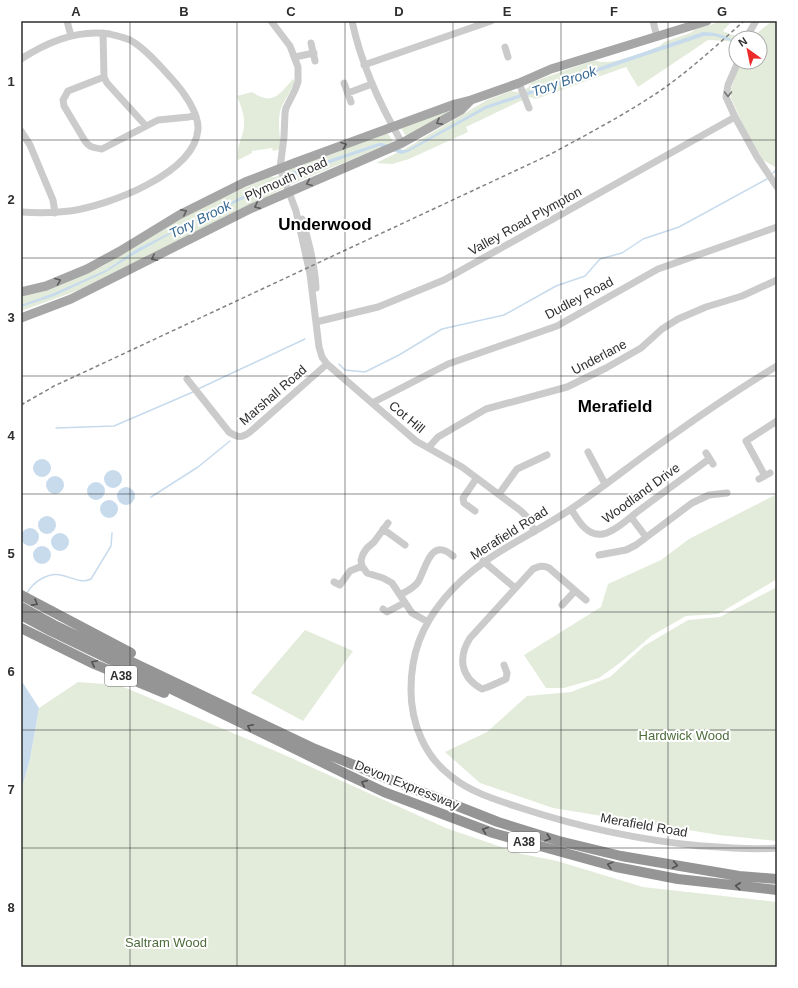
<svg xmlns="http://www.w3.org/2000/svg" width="798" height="988" viewBox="0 0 798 988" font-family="Helvetica,sans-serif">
<rect width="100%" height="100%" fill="#fff"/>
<path fill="#e3ecdb" d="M723,21H732L723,31L732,35L750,38H736V44L728,41L708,40L638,87L626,67L536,99L529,97L466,127L468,132L409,159L392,164L376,163L403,150L487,100L511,91L517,92L528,88L532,82L595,60C607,68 646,51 660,46L664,42L690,33L696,29Z
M772,21H777V165L775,167L763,160L742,123L731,98V89L740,62H760V38H751Z
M293,79L295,81C292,89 287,96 283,104C276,116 280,135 281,149L273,151L272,148L252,151V153L238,160C236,144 243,139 244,126C245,116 241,106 237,96L252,92C272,106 279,95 293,79Z
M448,110L450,112L408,136L405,135L401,128Z
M386,134H388L393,141L382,147L294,183L79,290L21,311V297L45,290L103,266L170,223L189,213L269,177H275L287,172L286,169Z
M777,494V579L718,614L686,616L651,636L621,662L599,678L564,688H546L524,655L601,607L608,584L661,560L689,539Z
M777,587V841L719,835L553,808L480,783L445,752L487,732L527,696L571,692L610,677L644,646L688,620L720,617Z
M305,630L353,651L303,721L251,693Z
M78,682L119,685L280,753L446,828L522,854L557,861L643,887L777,902V967H21V791L30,759L39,708Z"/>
<path fill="#c7dbed" d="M703,32C715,32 723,35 734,40L736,39V43L715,36H704L486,109L408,152L401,154L379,146L290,177L176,231L133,255L106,272L54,296L21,307V305L54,293L106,270L137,249L289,173L379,143H382L403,150H407L485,106Z
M33 468a9 9 0 1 1 18 0a9 9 0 1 1-18 0Z
M104 479a9 9 0 1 1 18 0a9 9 0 1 1-18 0Z
M46 485a9 9 0 1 1 18 0a9 9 0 1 1-18 0Z
M87 491a9 9 0 1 1 18 0a9 9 0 1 1-18 0Z
M117 496a9 9 0 1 1 18 0a9 9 0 1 1-18 0Z
M100 509a9 9 0 1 1 18 0a9 9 0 1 1-18 0Z
M38 525a9 9 0 1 1 18 0a9 9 0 1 1-18 0Z
M21 537a9 9 0 1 1 18 0a9 9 0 1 1-18 0Z
M51 542a9 9 0 1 1 18 0a9 9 0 1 1-18 0Z
M33 555a9 9 0 1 1 18 0a9 9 0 1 1-18 0Z
M21,680L39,708L30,759L21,791Z"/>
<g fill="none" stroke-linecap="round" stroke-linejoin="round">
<path stroke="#c7dbed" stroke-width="1.5" d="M773,173L777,169
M339,364L345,370L365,372L399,355L442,329L504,315L556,286L585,276L600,259L622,253L643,239L679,227L767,179
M198,389L305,339
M249,424L264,410
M56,428L114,426L193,392
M151,497L198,467L230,441
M27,593C33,582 48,572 61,575C71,577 81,584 91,579L111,546L112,533"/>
<path stroke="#cbcbcb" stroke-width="7" d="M67,21L71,36
M271,21L290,46L298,67V82L295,90L286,108L285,113L284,137L280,168L296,211L310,274L319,347L322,357L327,364L416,441L462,467L521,511L530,520L534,532
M352,21C361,64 380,105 402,143
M653,21L657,37
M103,33L104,77L107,83L146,126
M746,38L756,21
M311,43L315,61
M505,47L508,57
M295,57L314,53
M21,59C47,42 78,29 110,34C117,36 123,37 130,40C145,48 161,67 172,79C183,91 199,113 198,129C195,174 107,206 70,211C53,213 37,213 21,212
M738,62L728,85L726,97L735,117L757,157L777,187
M364,65L491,21
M104,77L68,91L63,100L64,106L85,141C89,147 94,148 102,149L158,120L189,117L195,115
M344,83L351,102
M519,83L529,108
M348,93L372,84
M21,131L30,145L53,200L55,213
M302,219C309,242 315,264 316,288
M316,322L378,307L444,280L735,117
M777,366C740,388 705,412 670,437C637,460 605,486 571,509C526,539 479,556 444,599C421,627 411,654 411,690C411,724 425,757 452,777C472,793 497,800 521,808C579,827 640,840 701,846C727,848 752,850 777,848
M187,379L229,432C238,438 242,438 250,432L327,364
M372,403L448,364L557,326L658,269L777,227
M429,447L438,437L486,409L567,387L606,368L641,348L662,329L678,319L706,307L742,296L777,280
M588,452L605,484
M706,453L713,464
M765,476L746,441L777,421
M759,479L770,473
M499,494L517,469L547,455
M571,509C578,520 587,537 603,534C614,532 628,519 637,512C661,494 685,477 709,459
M475,511L464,503L463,498L476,479
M631,517L646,537
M388,523L374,542L367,548L363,554L361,560L362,566L367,573L383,578L392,583L412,613L428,622
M383,529L405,545
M599,555L626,550L636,545L692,503L709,495L727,493
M483,561L515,588
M334,582L340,585L350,571L362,566
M400,595C407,591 414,588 418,582C426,569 430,536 453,556
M562,605L575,591
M383,609L387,612L404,603
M504,665L507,673L506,679L488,687L482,689C460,677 458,657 470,638L533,569C539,566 543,565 549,568L586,600"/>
<path stroke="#a6a6a6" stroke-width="9" d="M21,292L46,286L87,269L120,251L179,215L245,182L294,163L455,104L471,100L519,83L551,69L707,21
M21,318L71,299L250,209L402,143L461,110L470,101"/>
<path stroke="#959595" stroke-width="10" d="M21,595L131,653
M21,607L54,625L315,749L376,774L498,822L559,841L621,856L739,876L777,879
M21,615L51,631L285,744L346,774L384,792L493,833L616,867L678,879L777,890
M21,628L94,664L164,693"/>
<path stroke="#838383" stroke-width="1.5" stroke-dasharray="4 3" stroke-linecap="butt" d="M21,405L54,386L78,375L549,155C586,135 622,116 657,93C688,72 716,46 744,21"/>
</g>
<defs><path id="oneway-chevron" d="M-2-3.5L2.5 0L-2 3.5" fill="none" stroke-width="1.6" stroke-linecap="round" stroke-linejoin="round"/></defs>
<use stroke="#757575" href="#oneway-chevron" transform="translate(728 94) rotate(90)"/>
<g stroke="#5e5e5e">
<use href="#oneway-chevron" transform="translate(439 122) rotate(151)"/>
<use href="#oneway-chevron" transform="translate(344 145) rotate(-20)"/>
<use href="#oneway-chevron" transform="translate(309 183) rotate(157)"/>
<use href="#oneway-chevron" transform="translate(257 206) rotate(156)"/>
<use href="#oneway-chevron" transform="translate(184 212) rotate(-27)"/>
<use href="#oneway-chevron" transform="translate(154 258) rotate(153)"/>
<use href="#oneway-chevron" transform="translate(58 281) rotate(-22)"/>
</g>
<g stroke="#525252">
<use href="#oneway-chevron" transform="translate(35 603) rotate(29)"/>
<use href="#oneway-chevron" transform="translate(94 663) rotate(-155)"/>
<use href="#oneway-chevron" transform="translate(250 727) rotate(-154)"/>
<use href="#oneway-chevron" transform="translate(364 783) rotate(-156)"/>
<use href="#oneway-chevron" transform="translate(485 830) rotate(-160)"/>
<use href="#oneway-chevron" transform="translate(548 838) rotate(18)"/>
<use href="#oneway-chevron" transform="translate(610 865) rotate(-165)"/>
<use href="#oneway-chevron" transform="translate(675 865) rotate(10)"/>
<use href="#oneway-chevron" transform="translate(738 886) rotate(-174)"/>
</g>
<path fill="none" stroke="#2e2e2e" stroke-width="1" stroke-opacity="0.55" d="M130,21V967M237,21V967M345,21V967M453,21V967M561,21V967M668,21V967M21,140H777M21,258H777M21,376H777M21,494H777M21,612H777M21,730H777M21,848H777"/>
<g text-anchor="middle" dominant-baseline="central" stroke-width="4" stroke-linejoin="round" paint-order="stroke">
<g fill="#fff" stroke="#6d6d6d" stroke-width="1">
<rect x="105" y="666" width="32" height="20" rx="3"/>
<rect x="508" y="832" width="32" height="20" rx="3"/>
</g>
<g font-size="12" font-weight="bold" fill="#2e2e2e">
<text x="121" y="676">A38</text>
<text x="524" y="842">A38</text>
</g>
<g font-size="13" fill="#2e2e2e" stroke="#fff">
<text transform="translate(286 179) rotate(-24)">Plymouth Road</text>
<text transform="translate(525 221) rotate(-29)">Valley Road Plympton</text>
<text transform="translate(579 298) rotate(-28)">Dudley Road</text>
<text transform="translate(599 357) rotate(-28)">Underlane</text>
<text transform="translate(273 395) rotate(-41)">Marshall Road</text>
<text transform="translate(407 417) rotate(40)">Cot Hill</text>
<text transform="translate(641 493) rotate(-36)">Woodland Drive</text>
<text transform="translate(509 533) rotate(-32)">Merafield Road</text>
<text transform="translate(407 785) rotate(22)">Devon Expressway</text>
<text transform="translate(644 825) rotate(10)">Merafield Road</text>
</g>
<g font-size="13" fill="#4d6c3a" stroke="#fff">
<text x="684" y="735">Hardwick Wood</text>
<text x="166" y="942">Saltram Wood</text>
</g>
<g font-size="14" font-style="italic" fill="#396a93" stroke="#fff">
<text transform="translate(564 81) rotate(-19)">Tory Brook</text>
<text transform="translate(200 219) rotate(-27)">Tory Brook</text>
</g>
<g font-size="17" font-weight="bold" fill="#000" stroke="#fff">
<text x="325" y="224">Underwood</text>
<text x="615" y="406">Merafield</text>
</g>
</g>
<rect width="798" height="988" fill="none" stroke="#ffffff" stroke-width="44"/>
<g transform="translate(748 50) rotate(327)"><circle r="19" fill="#ffffff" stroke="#ababab"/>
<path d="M0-3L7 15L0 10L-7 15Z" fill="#eb2b2a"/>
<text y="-6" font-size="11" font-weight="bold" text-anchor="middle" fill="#2e2e2e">N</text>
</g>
<rect x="22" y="22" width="754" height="944" fill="none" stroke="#2e2e2e" stroke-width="1.5"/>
<g font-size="13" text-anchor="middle" font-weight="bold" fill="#2e2e2e">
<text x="76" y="16">A</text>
<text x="184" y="16">B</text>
<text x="291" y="16">C</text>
<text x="399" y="16">D</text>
<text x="507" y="16">E</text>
<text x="614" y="16">F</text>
<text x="722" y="16">G</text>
<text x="11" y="86">1</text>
<text x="11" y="204">2</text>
<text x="11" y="322">3</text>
<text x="11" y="440">4</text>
<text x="11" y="558">5</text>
<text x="11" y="676">6</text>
<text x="11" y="794">7</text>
<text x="11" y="912">8</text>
</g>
</svg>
